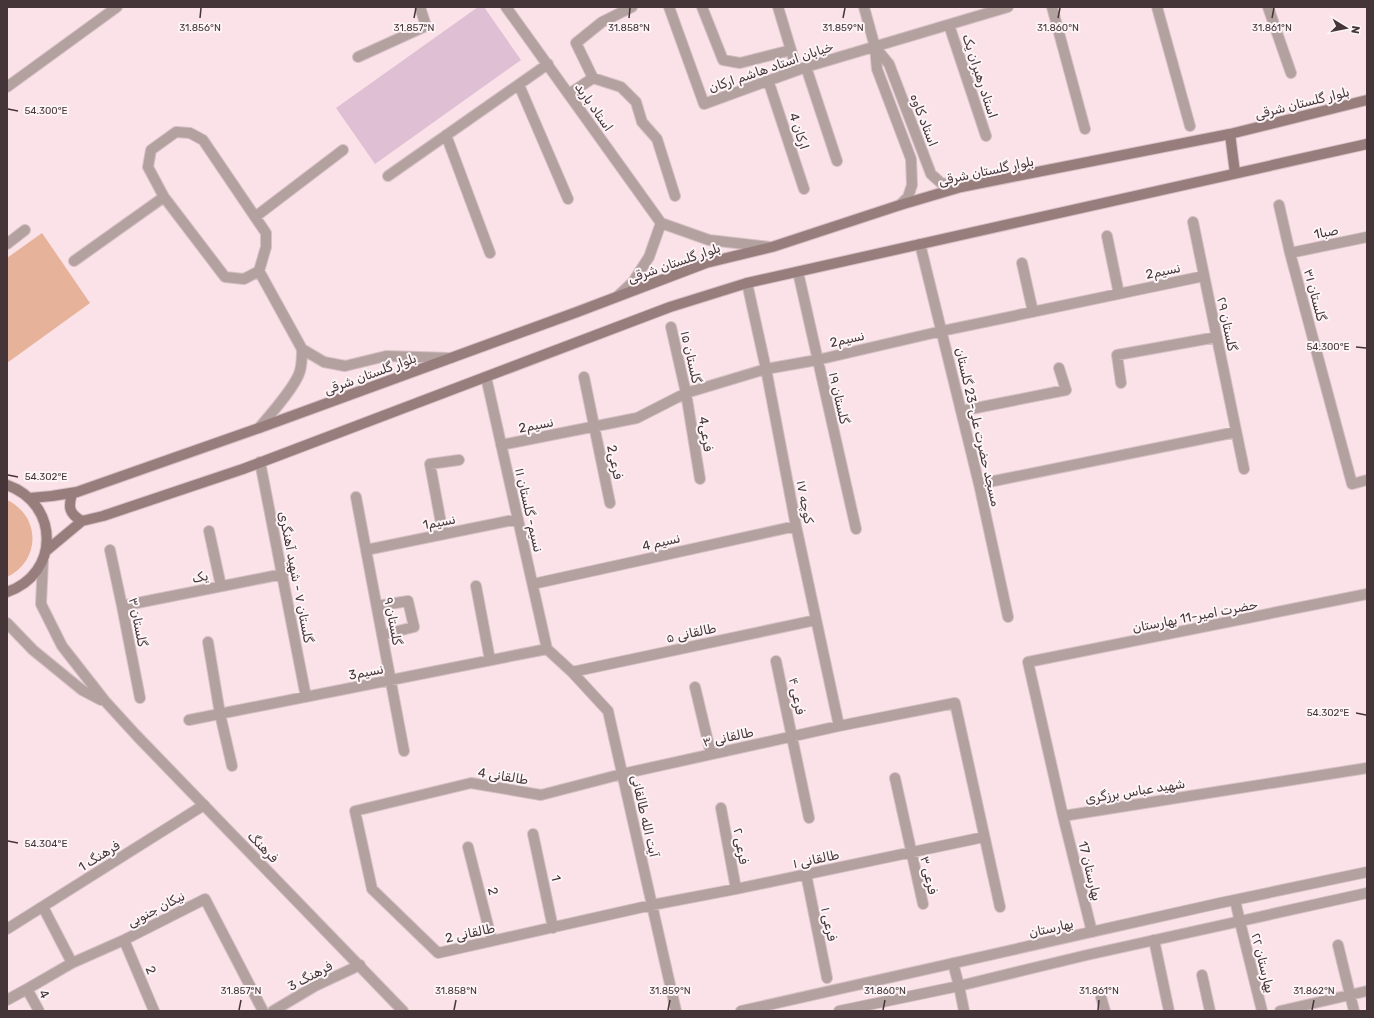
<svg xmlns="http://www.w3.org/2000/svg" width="1374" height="1018" viewBox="0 0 1374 1018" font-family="Rubik,Vazirmatn,sans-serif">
<rect width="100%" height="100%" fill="#fae2e8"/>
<path fill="#e6b299" d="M42,233L90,303L7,363V258Z
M7,500C41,516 41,561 7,577Z"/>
<path fill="#dfbfd4" d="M478,7H484L521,60L375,164L336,108Z"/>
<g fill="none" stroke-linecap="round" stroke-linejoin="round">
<defs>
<path id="minor" d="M506,7L661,223
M669,7L704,104L806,67L1008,7
M702,7L723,60L740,63L791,50
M778,7L797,70
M864,7L875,47L877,69L911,159L912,185L908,197L900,205
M1052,7L1085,129
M1157,7L1190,126
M1268,7L1291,73
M949,25L986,136
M875,47L889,64L931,174L941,183L961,187
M358,57L426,26L420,7
M806,67L837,161
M593,78L576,43L602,22L632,7
M768,80L804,189
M519,85L568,199
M7,87L117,7
M569,94L593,78L621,87L636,102L642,122L657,139L675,196
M176,132L190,133L203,140L266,233V247L259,271L244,279L225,277L164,197L148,167L151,150Z
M446,135L490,253
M388,176L548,64
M1279,205L1290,253L1352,484L1367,480
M255,217L343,150
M1193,222L1244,469
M661,223L709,240L770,247
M1107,236L1119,294
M7,244L25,230
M920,244L979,484L1008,617
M1290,253L1367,237
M74,261L164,197
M1022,263L1033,312
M259,271L302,349C302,357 302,364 300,371C296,386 270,415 259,428
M798,272L856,529
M747,283L766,369L796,526L839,726
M618,296L633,282L649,257L661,223
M671,327L686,393L700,479
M302,349L324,362L345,366L386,356L451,358
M486,377L547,649
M584,377L610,503
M1121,383L1117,355L1217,337
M961,411L1066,390L1059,368
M501,445L637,418L686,393L766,369L817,360L942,331L1204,276
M260,462L306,697
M979,484L1236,432
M356,497L404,751
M209,531L221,586
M443,534L430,464L459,460
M110,550L122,606L140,698
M366,550L518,519
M533,584L796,526
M476,586L490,660
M1367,594L1028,662L1063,816L1367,768
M122,606L283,574
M377,606L408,601L414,627L382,635
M208,642L220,714L232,766
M547,649L572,672L608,711L676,1011
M776,661L809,818
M572,672L816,620
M695,687L711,754
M189,720L547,649
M895,778L923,904
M721,808L736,889
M1063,816L1092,932
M533,834L553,928
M984,837L736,889L652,905L438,953L372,889L355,811L471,783L541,795L622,774L839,726L955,703L1000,907
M468,847L492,941
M806,874L827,978
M43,907L72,963
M1240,922L1262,1011
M7,929L204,805
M124,940L154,1011
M1154,940L1169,1011
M1338,945L1354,1011
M1202,975L1210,1011
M959,986L964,1011
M27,989L39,1011
M1101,997L1105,1011
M7,1000L27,989L72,963L124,940L205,899L263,1011
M273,1011L315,986L360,965
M1280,1011L1367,991"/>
<path id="tertiary" d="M43,561L41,604L62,646L105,701L137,736L403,1011
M7,623L33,650L82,690L101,700
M1235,900L1240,922
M953,963L959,986
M741,1011L1220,903L1367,872
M839,1011L959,986L1087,955L1367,893"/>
<path id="secondary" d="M1230,134L1235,173
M7,485C60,504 60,574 7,592
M72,494C68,507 69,514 82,521
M30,498L52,496L77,492L259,428L577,312L706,263L772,247L900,205L961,187L1230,134L1367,100
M46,551L82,521L103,516L243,469L670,307L747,283L1367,144"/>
</defs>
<use href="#minor" stroke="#d6bfc5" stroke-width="12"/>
<use href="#tertiary" stroke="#d6bfc5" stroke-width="12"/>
<use href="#secondary" stroke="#d6bfc5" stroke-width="12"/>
<use href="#minor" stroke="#b2a19f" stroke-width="10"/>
<use href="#tertiary" stroke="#b2a19f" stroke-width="10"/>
<use href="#secondary" stroke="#977e7c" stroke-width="10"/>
</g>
<path fill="none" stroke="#453539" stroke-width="1.5" d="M200,18L201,8M414,18L416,8M629,18L630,8M843,18L845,8M1058,18L1060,8M1272,18L1274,8M8,109L18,111M1356,347L1366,348M8,475L18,477M1356,713L1366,715M8,841L18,843M239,1010L241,1000M454,1010L456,1000M668,1010L670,1000M883,1010L885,1000M1098,1010L1099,1000M1312,1010L1314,1000"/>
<g text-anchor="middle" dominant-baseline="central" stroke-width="4" stroke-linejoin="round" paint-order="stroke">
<g font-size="13" fill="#453539" stroke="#fcf4f6">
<text transform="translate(771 67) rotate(-19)">خیابان استاد هاشم ارکان</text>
<text transform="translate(980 76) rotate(72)">استاد رهبران یک</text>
<text transform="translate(1302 103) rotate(-14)">بلوار گلستان شرقی</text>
<text transform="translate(594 107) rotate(55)">استاد باربد</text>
<text transform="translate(924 120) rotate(69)">استاد کاوه</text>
<text transform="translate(799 131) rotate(72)">ارکان 4</text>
<text transform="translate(986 171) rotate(-12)">بلوار گلستان شرقی</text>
<text transform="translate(1326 232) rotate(-12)">صبا1</text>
<text transform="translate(674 263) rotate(-19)">بلوار گلستان شرقی</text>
<text transform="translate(1163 271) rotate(-12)">نسیم2</text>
<text transform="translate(1315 295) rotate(75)">گلستان ۳۱</text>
<text transform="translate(1227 324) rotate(78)">گلستان ۲۹</text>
<text transform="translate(847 339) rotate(-13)">نسیم2</text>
<text transform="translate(691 357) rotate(77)">گلستان ۱۵</text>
<text transform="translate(370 374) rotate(-20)">بلوار گلستان شرقی</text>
<text transform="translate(839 398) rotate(77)">گلستان ۱۹</text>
<text transform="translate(536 425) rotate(-11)">نسیم2</text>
<text transform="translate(978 427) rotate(77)">مسجد حضرت علی-23 گلستان</text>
<text transform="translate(706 434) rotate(81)">فرعی4</text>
<text transform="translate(615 462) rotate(78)">فرعی2</text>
<text transform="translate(805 502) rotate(79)">کوچه ۱۷</text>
<text transform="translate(529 510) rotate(77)">نسیم- گلستان ۱۱</text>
<text transform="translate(439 522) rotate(-11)">نسیم1</text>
<text transform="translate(661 542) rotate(-13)">نسیم 4</text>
<text transform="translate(200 577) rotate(-12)">یک</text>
<text transform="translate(296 577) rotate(79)">گلستان ۷ - شهید آهنگری</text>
<text transform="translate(1195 616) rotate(-11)">حضرت امیر-11 بهارستان</text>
<text transform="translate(393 621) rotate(79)">گلستان ۹</text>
<text transform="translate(138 622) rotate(79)">گلستان ۳</text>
<text transform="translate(691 633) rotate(-12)">طالقانی ۵</text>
<text transform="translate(366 672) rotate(-11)">نسیم3</text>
<text transform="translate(797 696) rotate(78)">فرعی ۴</text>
<text transform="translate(728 737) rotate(-12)">طالقانی ۳</text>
<text transform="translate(503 776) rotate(9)">طالقانی 4</text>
<text transform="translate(1135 791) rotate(-9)">شهید عباس برزگری</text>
<text transform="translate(645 816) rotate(77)">آیت الله طالقانی</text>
<text transform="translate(741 846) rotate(80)">فرعی ۲</text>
<text transform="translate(263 847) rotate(46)">فرهنگ</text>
<text transform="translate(99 856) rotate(-32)">فرهنگ 1</text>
<text transform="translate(816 859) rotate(-12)">طالقانی ۱</text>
<text transform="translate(1090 871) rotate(76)">بهارستان 17</text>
<text transform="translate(929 875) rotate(77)">فرعی ۳</text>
<text transform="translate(556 878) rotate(77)">1</text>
<text transform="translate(493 891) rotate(76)">2</text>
<text transform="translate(156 909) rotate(-27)">نیکان جنوبی</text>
<text transform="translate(829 924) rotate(78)">فرعی ۱</text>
<text transform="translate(1051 928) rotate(-13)">بهارستان</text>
<text transform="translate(470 933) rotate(-12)">طالقانی 2</text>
<text transform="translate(1263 963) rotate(76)">بهارستان ۲۲</text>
<text transform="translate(151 970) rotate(67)">2</text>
<text transform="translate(310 976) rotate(-28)">فرهنگ 3</text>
<text transform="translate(44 994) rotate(62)">4</text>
</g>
</g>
<g font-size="10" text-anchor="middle" fill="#453539" stroke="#fcf4f6" stroke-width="4" stroke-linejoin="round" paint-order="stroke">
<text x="629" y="31">31.858°N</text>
<text x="1058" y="31">31.860°N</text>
<text x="200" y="31">31.856°N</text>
<text x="414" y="31">31.857°N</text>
<text x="843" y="31">31.859°N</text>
<text x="1272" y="31">31.861°N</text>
<text x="46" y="114">54.300°E</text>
<text x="1328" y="350">54.300°E</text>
<text x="46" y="480">54.302°E</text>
<text x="1328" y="716">54.302°E</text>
<text x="46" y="847">54.304°E</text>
<text x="241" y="994">31.857°N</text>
<text x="456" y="994">31.858°N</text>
<text x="670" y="994">31.859°N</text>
<text x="885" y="994">31.860°N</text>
<text x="1099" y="994">31.861°N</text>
<text x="1314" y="994">31.862°N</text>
</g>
<rect width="1374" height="1018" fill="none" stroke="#453539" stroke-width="16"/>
<g transform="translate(1346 28) rotate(100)" stroke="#fcf4f6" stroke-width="3" paint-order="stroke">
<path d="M0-3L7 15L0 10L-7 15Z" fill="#453539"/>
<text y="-6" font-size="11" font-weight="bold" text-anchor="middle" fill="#453539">N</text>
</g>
</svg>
